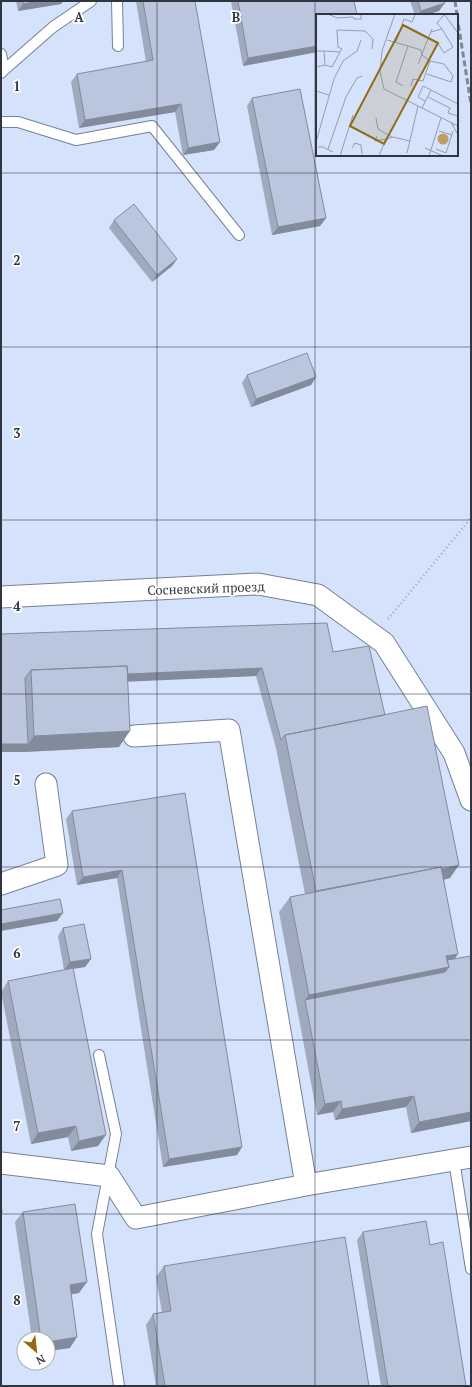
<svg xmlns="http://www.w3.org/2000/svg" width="472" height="1387" viewBox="0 0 472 1387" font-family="'PT Serif',serif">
<rect width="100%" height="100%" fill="#d5e2fb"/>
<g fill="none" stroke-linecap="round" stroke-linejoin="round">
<defs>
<path id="service" d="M117,1L118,46
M1,54L4,70L1,73
M4,70L53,27L91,1
M1,122H18L76,140L152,126L239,235
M99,1055L116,1134L97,1234L119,1386
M454,1160L471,1269"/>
<path id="minor" d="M1,597L258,584L318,595L384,643L454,753L471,800
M134,736L229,730L306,1185L471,1157
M1,884L57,865L46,784
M1,1163L109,1176L136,1218L306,1185"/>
</defs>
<use href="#service" stroke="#758197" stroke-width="12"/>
<use href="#minor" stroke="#758197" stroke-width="23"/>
<path stroke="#9ca6ba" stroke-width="2.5" stroke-dasharray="1 3" stroke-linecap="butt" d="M388,619L471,518"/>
<use href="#service" stroke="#fff" stroke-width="10"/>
<use href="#minor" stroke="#fff" stroke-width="21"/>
<path stroke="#7f8899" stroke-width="3" stroke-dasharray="6 3" stroke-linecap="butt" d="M455,1L457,15
M457,16L471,104"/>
</g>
<path fill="#9faabe" d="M16,1H63L61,4L18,11Z
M136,1H195L220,142L214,150L183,155L175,112L79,128L71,82L77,74L146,62Z
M231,1H354L317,15V52L243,66Z
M410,1H444L439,11L426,15H415Z
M252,98L326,218L320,226L272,235L247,106Z
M114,220L177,259L172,266L152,282L109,228Z
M247,375L316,377L311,385L251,407L242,383Z
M1,634L333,652L385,715L450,878L444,880L455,959L471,1121L411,1133L406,1107L335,1120L333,1112L317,1115L279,912L290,897L305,894L276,748L256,676L128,681L119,747L23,752Z
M185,793L242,1147L237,1155L163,1167L117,878L77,885L66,819L72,811Z
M63,928L91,959L85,967L73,969L98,1146L71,1151L68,1137L31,1144L1,992L8,981L64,970L58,936Z
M23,1212L79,1293L71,1294L70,1348L48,1351V1339H32L15,1222Z
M363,1232L430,1245L466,1386H381L357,1240Z
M164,1266L369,1386H156L146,1325L153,1314L162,1313L156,1277Z"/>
<path fill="#828b9b" d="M38,1H63L61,4L18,11L23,4Z
M445,3L439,11L426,15H418L421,11Z
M317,46V52L243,66L248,58Z
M181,104L175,112L79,128L85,120Z
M220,142L214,150L183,155L188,148Z
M326,218L320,226L272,235L278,227Z
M177,259L172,266L152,282L157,275Z
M316,377L311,385L251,407L256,399Z
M262,668L256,676L31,686V678Z
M130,731L119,747L23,752H1V744H28L34,736Z
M459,865L450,878L308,907L317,894Z
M122,870L117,878L77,885L83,877Z
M63,913L57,921L1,931V924Z
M458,954L438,983L305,1000L309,995L446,956Z
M91,959L85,967L64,970L70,962Z
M414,1096L406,1107L335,1120L342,1109Z
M341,1101L333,1112L317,1115L325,1104Z
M471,1112V1121L411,1133L419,1122Z
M76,1126L68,1137L31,1144L38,1133Z
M106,1135L98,1146L71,1151L79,1141Z
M242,1147L237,1155L163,1167L169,1159Z
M87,1282L79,1293L62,1296L70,1285Z
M77,1337L70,1348L48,1351V1342Z"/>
<path fill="#b9c6dd" stroke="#828b9b" d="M23,1H38L23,4Z
M143,1H195L220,142L188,148L181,104L85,120L77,74L153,60Z
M238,1H354L357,15H317V46L248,58Z
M418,1H444L445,3L421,11Z
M300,89L326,218L278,227L252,98Z
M134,204L177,259L157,275L114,220Z
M307,353L316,377L256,399L247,375Z
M327,623L333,652L369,646L385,715L285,735L281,740L262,668L128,674L127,666L31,670L25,678L28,744H1V634Z
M127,666L130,731L34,736L31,670Z
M427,706L459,865L442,869L441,867L316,891L285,735Z
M185,793L242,1147L169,1159L122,870L83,877L72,811Z
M441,867L458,954L446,956L449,967L309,995L290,897Z
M60,899L63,913L1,924V910Z
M84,924L91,959L70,962L63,928Z
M471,956V1112L419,1122L414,1096L342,1109L341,1101L325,1104L305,1000L445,972L449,967L447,960Z
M73,968L106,1135L79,1141L76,1126L38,1133L8,981Z
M1,1201L2,1213H1Z
M75,1204L87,1282L70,1285L77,1337L48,1342V1339H41L23,1212Z
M426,1221L430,1245L443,1242L466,1386H388L363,1232Z
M345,1237L369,1386H165L153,1314L171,1311L164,1266Z"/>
<path fill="none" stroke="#30353f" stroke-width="1" stroke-opacity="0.55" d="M157,1V1386M315,1V1386M1,173H471M1,347H471M1,520H471M1,694H471M1,867H471M1,1040H471M1,1214H471"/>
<g text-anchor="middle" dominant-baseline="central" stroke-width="3.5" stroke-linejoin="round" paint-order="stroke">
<g font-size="13" fill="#30353f" stroke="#fff">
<text transform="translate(206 588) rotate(-2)">Сосневский проезд</text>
</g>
</g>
<g transform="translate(316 14)">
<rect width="142" height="142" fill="#d5e2fb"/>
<path d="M121.5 125a5.5 5.5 0 1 1 11 0a5.5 5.5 0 1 1-11 0Z" fill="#bd9e65"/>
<path fill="none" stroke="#939db0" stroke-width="1" d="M12,0L21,4L37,3L38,5H45V0M79,0L66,37L64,58L68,75L142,112M128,0L142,19M126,15L121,9L128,1M115,18L126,15L137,33L128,39L121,28M71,26L92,32L80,68L87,72M80,28L88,5L96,8L99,1M92,32L105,36L106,41L114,47L107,67L97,65L95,72M0,37H8L9,51L0,53M8,37L24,38L16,53L9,51M24,38L26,35L22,33L21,16L49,17L57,25L56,35M102,50L116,15M111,60L135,68L137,62L128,50L114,47M115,76L142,90M0,77L13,81M112,83L134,94L132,99L142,102M106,94L115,76L107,72L102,83L109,87M60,104L62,115L76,123M135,108L142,121M123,117L136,121M61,122L59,127L70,125M0,128L18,65L27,47L41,37L45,26M2,133H7L17,138M36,134L39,129L45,131L46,140M109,134L127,142M12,135L30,83L41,64L46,62M120,135L130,139L137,117M91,139L102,92M24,142L37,101M63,142L70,125L77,123L94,127M113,142L125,104"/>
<path fill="#926b13" fill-opacity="0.15" stroke="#926b13" stroke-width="2" d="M87,11L122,29L68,130L34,112Z"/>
<rect width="142" height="142" fill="none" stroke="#30353f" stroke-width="2"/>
</g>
<g font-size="13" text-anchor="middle" font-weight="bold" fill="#30353f" stroke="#fff" stroke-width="3.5" stroke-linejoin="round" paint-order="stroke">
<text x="79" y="22">A</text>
<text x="236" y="22">B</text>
<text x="17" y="91">1</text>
<text x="17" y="265">2</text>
<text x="17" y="438">3</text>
<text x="17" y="611">4</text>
<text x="17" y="785">5</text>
<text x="17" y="958">6</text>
<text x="17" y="1131">7</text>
<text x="17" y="1305">8</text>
</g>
<rect width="472" height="1387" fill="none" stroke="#30353f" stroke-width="4"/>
<g transform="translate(36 1351) rotate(152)"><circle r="19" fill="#ffffff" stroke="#acaeb2"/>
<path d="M0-3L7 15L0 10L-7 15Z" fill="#926b13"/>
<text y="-6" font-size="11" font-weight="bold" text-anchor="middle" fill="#30353f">N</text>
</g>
</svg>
